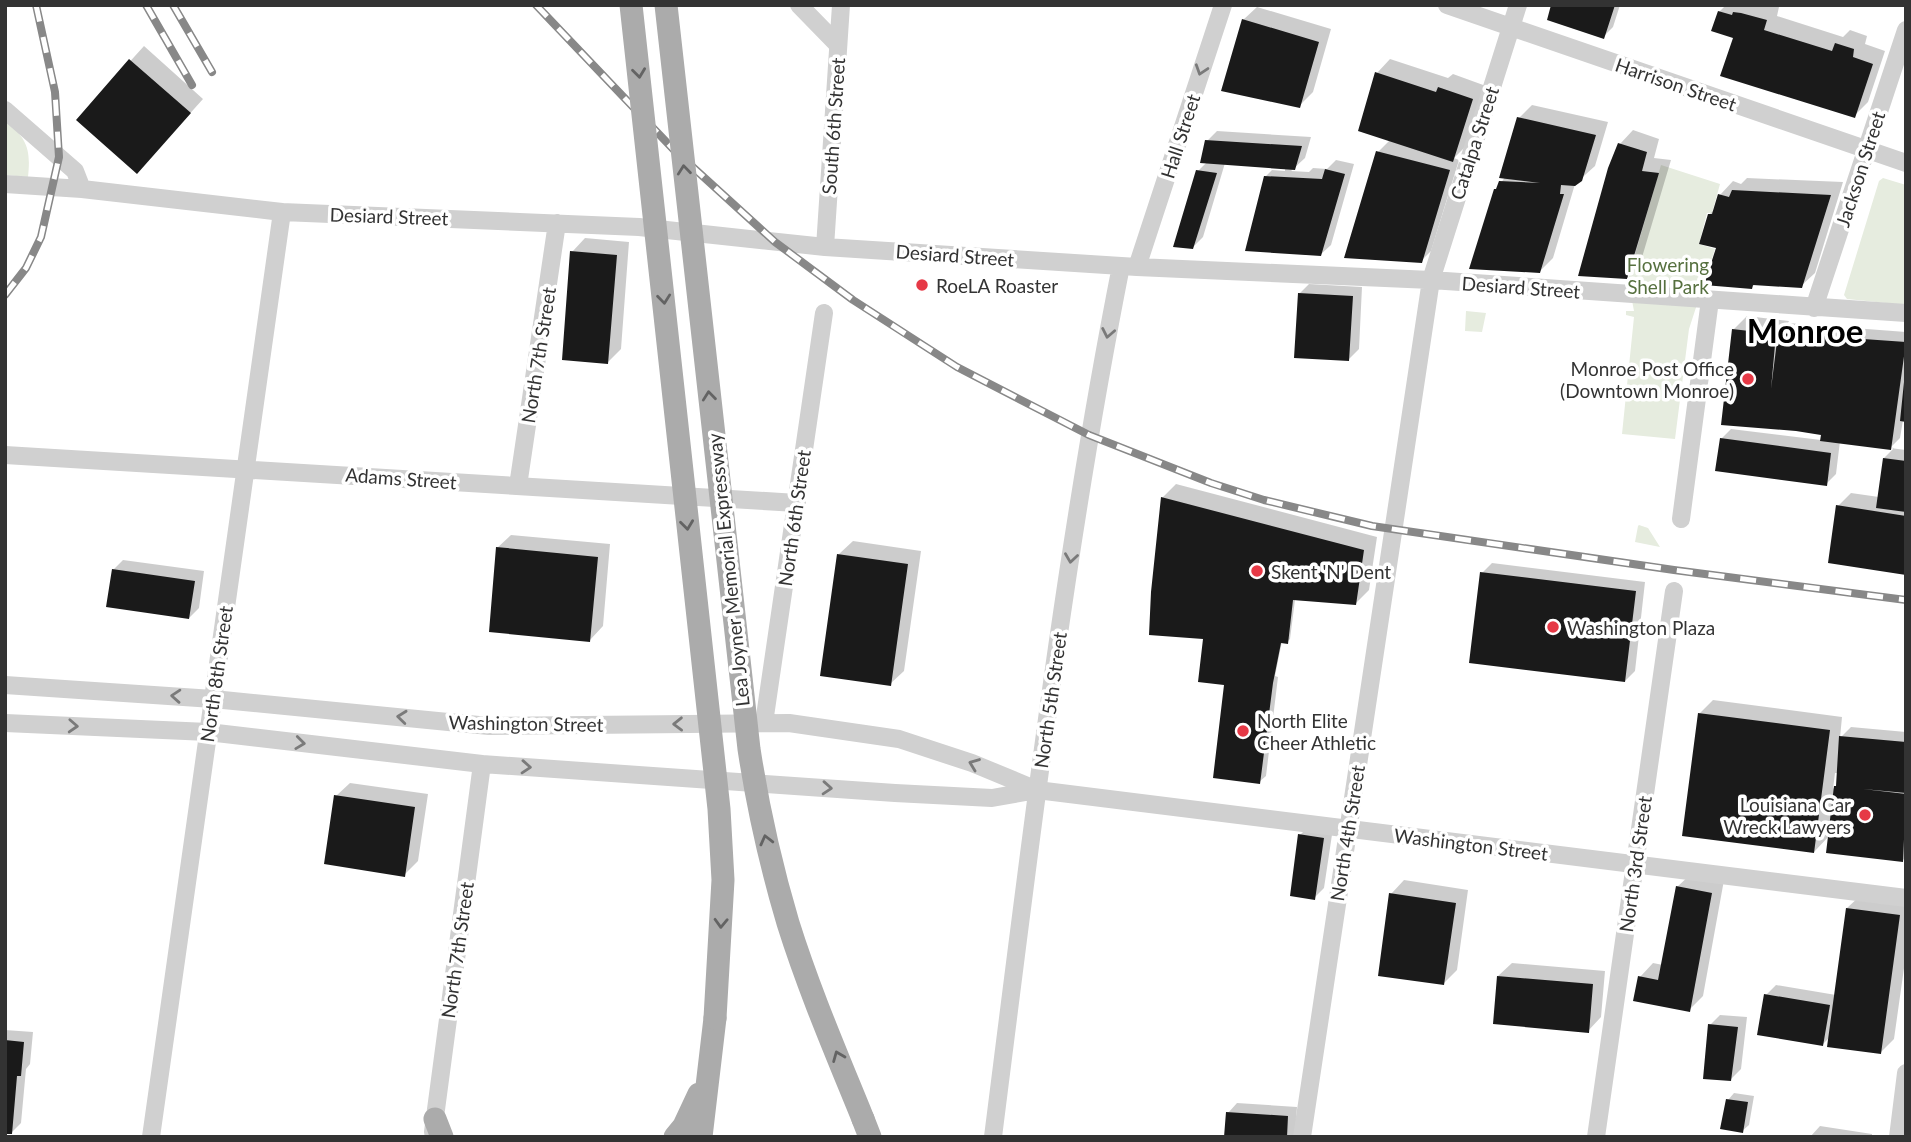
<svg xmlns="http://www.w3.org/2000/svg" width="1911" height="1142" viewBox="0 0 1911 1142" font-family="Lato,sans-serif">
<rect width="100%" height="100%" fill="#fff"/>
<path fill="#e6ecdf" d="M5,120C27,139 31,148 28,177L5,175Z
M1661,165L1720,184L1712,213H1707L1699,244L1715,249L1689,329L1675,439L1622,434L1634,317L1626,315V311H1634L1628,279Z
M1883,178L1906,185V305L1847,299L1844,295L1879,181Z
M1466,311L1486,313L1482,332L1465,331Z
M1639,525L1648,528L1660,547L1635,542L1638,526Z"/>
<path fill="#0003" fill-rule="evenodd" d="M1553,5H1620L1613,27L1603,37Z
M1726,5H1773L1779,7L1777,16L1843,37L1850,30L1867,36L1865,44L1885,51L1868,102L1854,116L1735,37L1719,12Z
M1257,7L1331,29L1313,92L1299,106L1243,20Z
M144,46L203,99L150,158L78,119Z
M1390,59L1448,78L1453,74L1486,86L1466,146L1454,158L1459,160L1431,251L1421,261L1378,152L1390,140L1377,73Z
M1532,105L1608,122L1595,166L1575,184L1553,258L1540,271L1499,186L1505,177L1519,118Z
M1633,130L1659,139L1654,158L1671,160L1640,264L1626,277L1620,144Z
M1217,131L1311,137L1305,158L1291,171L1309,172L1313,168L1327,169L1336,160L1354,164L1331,245L1320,255L1265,177L1272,170L1285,171V167L1225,163L1203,237L1193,247L1198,171L1207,162V141Z
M1747,178L1843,182L1815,273L1801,286L1756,283L1752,287L1718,247L1709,215L1716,208L1720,195L1733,181L1741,184Z
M585,238L629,242L621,349L608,362L572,252Z
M1309,284L1362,287L1359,349L1349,359L1299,294Z
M1747,316L1789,321L1788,323L1906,332V420H1903L1900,438L1890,448L1906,450V573L1838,506L1851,493L1879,497L1884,458L1894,448L1840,441L1836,474L1826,484L1721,439L1731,429L1821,440L1823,434L1766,426L1733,330Z
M1176,484L1377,537L1369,590L1356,603L1295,600L1290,639L1287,642L1282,641L1275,676L1278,677L1266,776L1259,782L1226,683L1205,638L1162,498Z
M511,535L610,544L603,626L590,640L497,548Z
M853,541L921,551L904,671L890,684L839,554Z
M123,560L204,571L199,608L189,618L113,570Z
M1492,563L1645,582L1635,671L1625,681L1482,573Z
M1713,700L1842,717L1840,738L1851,727L1906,732V857L1903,860L1830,835L1814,852L1699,714ZM1835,773H1838L1837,785L1833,789Z
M350,783L428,794L418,861L404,875L336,796Z
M1310,825L1333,828L1324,888L1314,898L1300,835Z
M1691,874L1724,880L1703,996L1689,1010L1640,977L1653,963L1663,965L1677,887Z
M1404,880L1468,890L1457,970L1444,983L1391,894Z
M1861,895L1906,901V954L1894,1039L1881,1052L1830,1037L1822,1045L1766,995L1776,985L1836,995L1847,908Z
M1512,963L1605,971L1601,1017L1588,1031L1498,976Z
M1720,1015L1747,1017L1741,1069L1731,1079L1710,1025Z
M5,1030L33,1032L30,1064L26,1069L21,1123L11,1133L5,1132Z
M1734,1093L1754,1096L1749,1125L1742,1131L1728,1100Z
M1237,1103L1297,1107L1295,1137H1226L1228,1113Z
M1820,1126L1872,1134V1137H1810Z"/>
<path fill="#1a1a1a" d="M1551,5H1615L1604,39L1547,20Z
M1718,11L1732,15L1733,12L1741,13L1767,20L1764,30L1832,51L1835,43L1854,49L1853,57L1873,64L1855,118L1720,76L1733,38L1711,31Z
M1242,19L1319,42L1300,108L1221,91Z
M129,59L191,113L137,174L76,120Z
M1375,72L1436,92L1438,87L1473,99L1453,162L1358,131Z
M1517,117L1596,135L1582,181L1575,186L1561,185L1560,194H1564L1540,273L1469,269L1494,189H1496L1499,181L1540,183L1499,178Z
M1205,140L1302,146L1295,170L1200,163Z
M1618,143L1647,152L1642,171L1659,173L1627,279L1578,276L1608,168Z
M1376,151L1450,170L1422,263L1344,258Z
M1325,169L1345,174L1321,256L1245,251L1264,176L1322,179Z
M1196,170L1217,173L1193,249L1173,247Z
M1732,190L1831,195L1802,288L1753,285L1752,289L1704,285L1716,248L1699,244L1708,214H1712L1718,194L1729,197Z
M570,251L617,255L608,364L562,360Z
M1298,293L1353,296L1349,361L1294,358Z
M1732,329L1776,334L1771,389L1778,333L1906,342L1891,450L1820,441L1821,435L1796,431L1721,425Z
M1904,382H1906V422L1900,421Z
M1720,438L1831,453L1827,486L1715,471Z
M1883,458L1906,461V512L1876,508Z
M1161,497L1364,550L1356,605L1293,600L1288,644L1281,643L1273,683L1260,784L1213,778L1224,685L1198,682L1203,639L1149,635L1151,592Z
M1836,505L1906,516V575L1828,563Z
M496,547L598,557L590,642L489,632Z
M837,554L908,564L891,686L820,676Z
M112,569L195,581L189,619L106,607Z
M1480,572L1636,591L1625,682L1469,663Z
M1698,713L1830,730L1814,853L1682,836Z
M1839,736L1906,742V793L1863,789L1906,794L1903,862L1826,853L1834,786H1836Z
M334,795L415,807L405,877L324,864Z
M1298,834L1324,838L1315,900L1290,896Z
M1676,886L1712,893L1690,1012L1633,1001L1638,976L1658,980Z
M1389,893L1456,903L1444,985L1378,976Z
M1846,908L1900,915L1881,1054L1827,1047Z
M1497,976L1593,984L1589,1033L1493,1024Z
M1764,994L1830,1005L1823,1046L1757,1035Z
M1708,1024L1738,1027L1731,1081L1703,1079Z
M5,1040L24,1042L21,1076H17L12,1134H5Z
M1726,1099L1748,1102L1743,1133L1720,1129Z
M1226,1112L1288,1116L1287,1137H1224Z"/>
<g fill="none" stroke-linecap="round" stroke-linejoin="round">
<path stroke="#d0d0d0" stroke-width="18" d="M799,5L838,45
M1447,5L1906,163
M5,110L75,171L82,189
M5,184L82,189L282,212L639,227L825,247L1137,267L1431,280L1906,313
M825,247L841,5
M1137,267L1223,5
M1814,308L1906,30
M5,455L797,503
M518,486L557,223
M1681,519L1710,300
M5,685L213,699L489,726L789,723L899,739L972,763L1037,790L1906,898
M5,723L208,732L482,764L895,793L992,798L1037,790
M764,723L824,313
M433,1132L482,764
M151,1137L282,212
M993,1137C1030,846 1064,554 1121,266
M1302,1137L1431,280L1518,5
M1596,1137L1674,591
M1898,1137L1906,1073"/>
<path stroke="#ababab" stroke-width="23" d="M435,1119L442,1137
M863,1119L870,1137
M675,1137L684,1126L699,1094
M701,1137L715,1018"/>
<defs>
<path id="rail" d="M146,5L192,85
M173,5L212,72
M536,5L674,150L775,242L853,300L957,367L1089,435L1211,483L1264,500L1372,526L1674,570L1906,600
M5,295L26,268L41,237L59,157L55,92L36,5"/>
</defs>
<use href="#rail" stroke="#888" stroke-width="8"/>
<use href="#rail" stroke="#fff" stroke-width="5" stroke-dasharray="16" stroke-linecap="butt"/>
<path stroke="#ababab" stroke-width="23" d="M631,5L719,809L723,880L715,1018
M666,5L749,749C758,808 771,866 788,923C809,990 837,1055 863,1119"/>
</g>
<defs><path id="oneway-chevron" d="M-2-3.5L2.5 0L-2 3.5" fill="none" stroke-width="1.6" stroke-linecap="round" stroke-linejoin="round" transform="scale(1.75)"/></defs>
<g stroke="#7a7a7a">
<use href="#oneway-chevron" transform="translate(1201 70) rotate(108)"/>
<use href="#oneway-chevron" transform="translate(1108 333) rotate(101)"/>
<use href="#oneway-chevron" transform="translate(1071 558) rotate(98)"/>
<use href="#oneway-chevron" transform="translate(176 696) rotate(-176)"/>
<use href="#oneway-chevron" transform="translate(402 717) rotate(-174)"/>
<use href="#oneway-chevron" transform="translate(678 724) rotate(179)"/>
<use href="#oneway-chevron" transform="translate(73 726) rotate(3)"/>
<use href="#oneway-chevron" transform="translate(300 743) rotate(7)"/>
<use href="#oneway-chevron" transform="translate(974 764) rotate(-159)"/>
<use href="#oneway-chevron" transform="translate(526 767) rotate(4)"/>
<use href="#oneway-chevron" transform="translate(827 788) rotate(4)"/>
</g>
<g stroke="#636363">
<use href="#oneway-chevron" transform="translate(639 73) rotate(83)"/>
<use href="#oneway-chevron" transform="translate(684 170) rotate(-96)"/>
<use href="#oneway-chevron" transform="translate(664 299) rotate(84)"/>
<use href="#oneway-chevron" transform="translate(709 396) rotate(-96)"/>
<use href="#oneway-chevron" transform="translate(687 525) rotate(83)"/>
<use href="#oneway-chevron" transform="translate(766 840) rotate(-104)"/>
<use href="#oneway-chevron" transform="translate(721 923) rotate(92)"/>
<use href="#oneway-chevron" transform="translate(838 1056) rotate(-112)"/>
</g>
<g fill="#e63946" stroke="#fff" stroke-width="2.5">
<circle cx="922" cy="285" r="7"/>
<circle cx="1748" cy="379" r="7"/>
<circle cx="1257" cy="571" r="7"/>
<circle cx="1553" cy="627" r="7"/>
<circle cx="1243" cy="731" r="7"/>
<circle cx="1865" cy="815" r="7"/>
</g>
<g text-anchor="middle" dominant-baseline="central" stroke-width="7" stroke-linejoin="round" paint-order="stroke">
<g font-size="19" fill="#333" stroke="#fff">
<text transform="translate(1676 84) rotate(19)">Harrison Street</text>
<text transform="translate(833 126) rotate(-86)">South 6th Street</text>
<text transform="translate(1180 136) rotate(-72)">Hall Street</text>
<text transform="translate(1474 143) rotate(-72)">Catalpa Street</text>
<text transform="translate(1860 169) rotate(-72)">Jackson Street</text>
<text transform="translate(389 216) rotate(2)">Desiard Street</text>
<text transform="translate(955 255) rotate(4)">Desiard Street</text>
<text transform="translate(1521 287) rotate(4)">Desiard Street</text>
<text transform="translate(538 355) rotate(-81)">North 7th Street</text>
<text transform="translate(401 478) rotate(4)">Adams Street</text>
<text transform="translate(794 518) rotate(-82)">North 6th Street</text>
<text transform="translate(728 570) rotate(-96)">Lea Joyner Memorial Expressway</text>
<text transform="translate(216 674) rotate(-82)">North 8th Street</text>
<text transform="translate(1050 700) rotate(-82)">North 5th Street</text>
<text transform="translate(526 723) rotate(1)">Washington Street</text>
<text transform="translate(1347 833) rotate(-81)">North 4th Street</text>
<text transform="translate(1471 844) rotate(7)">Washington Street</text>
<text transform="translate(1635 864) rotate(-82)">North 3rd Street</text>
<text transform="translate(457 950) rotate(-82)">North 7th Street</text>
</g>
<g font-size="19" fill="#56703f" stroke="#fff">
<text x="1668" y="264">Flowering<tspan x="1668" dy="22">Shell Park</tspan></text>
</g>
<g font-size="19" fill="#333" stroke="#fff" text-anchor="start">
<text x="936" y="285">RoeLA Roaster</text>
<text x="1734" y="368" text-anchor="end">Monroe Post Office<tspan x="1734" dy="22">(Downtown Monroe)</tspan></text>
<text x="1271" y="571">Skent 'N' Dent</text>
<text x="1567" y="627">Washington Plaza</text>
<text x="1257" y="720">North Elite<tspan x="1257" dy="22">Cheer Athletic</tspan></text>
<text x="1851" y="804" text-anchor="end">Louisiana Car<tspan x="1851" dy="22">Wreck Lawyers</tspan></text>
</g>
<g font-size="33" font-weight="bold" fill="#000" stroke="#fff">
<text x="1805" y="330">Monroe</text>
</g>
</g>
<rect width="1911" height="1142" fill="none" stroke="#333333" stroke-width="14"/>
</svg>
